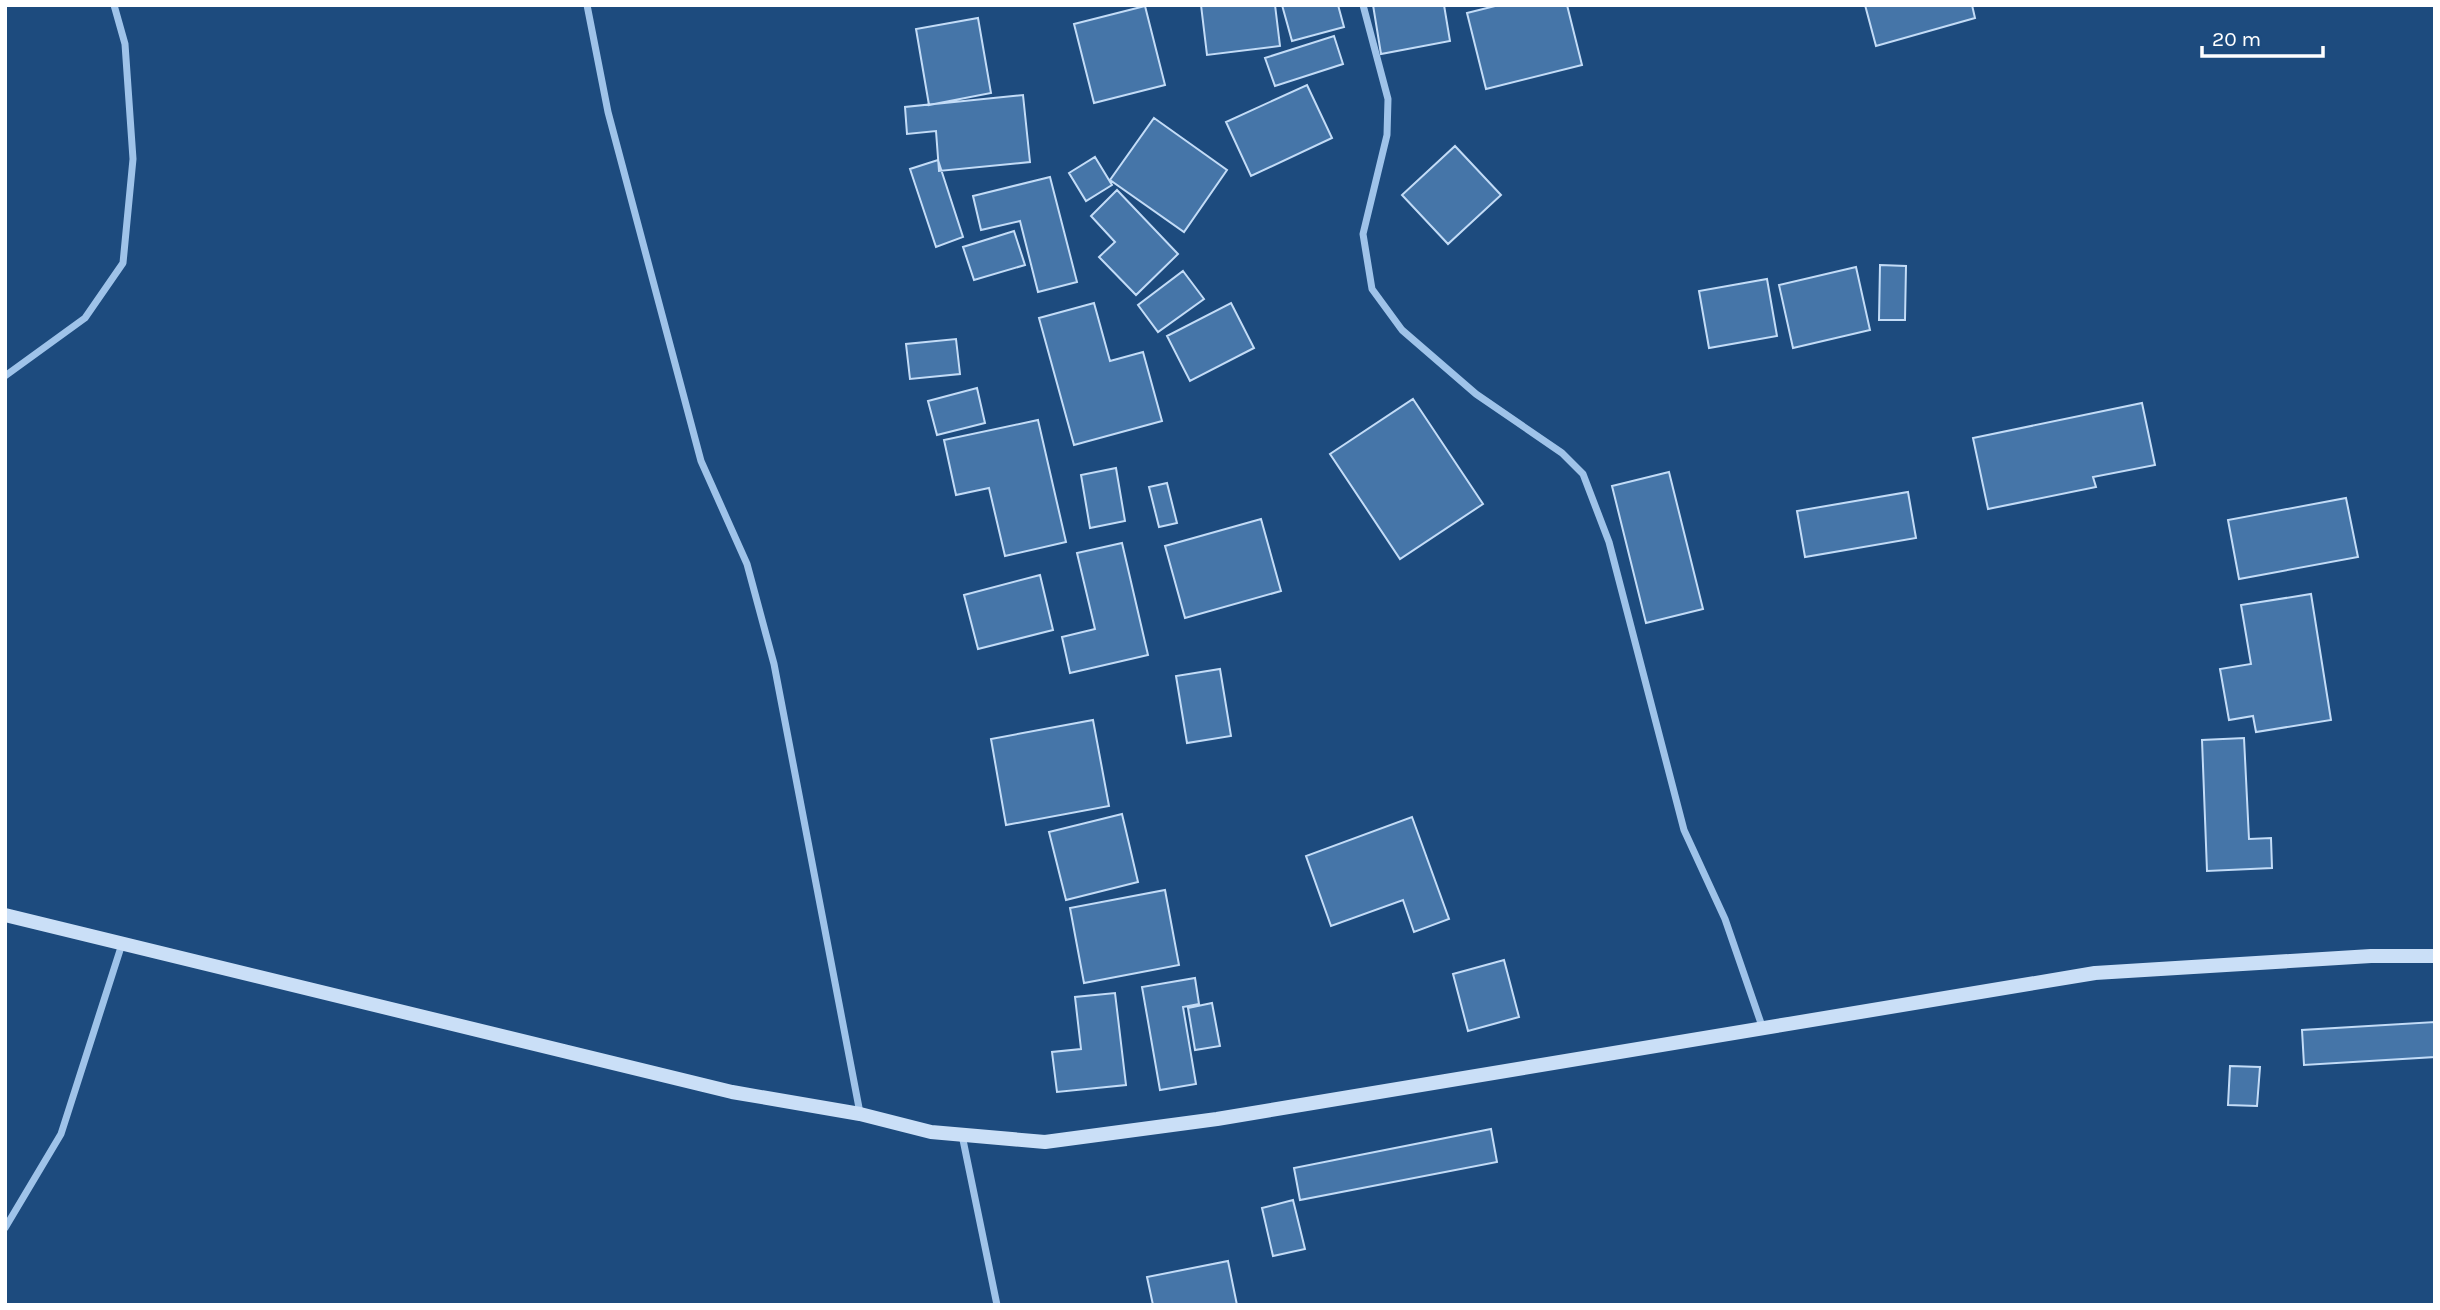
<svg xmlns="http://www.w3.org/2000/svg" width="2440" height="1310" viewBox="0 0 2440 1310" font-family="Karla,sans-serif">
<rect width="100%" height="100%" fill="#1d4b7e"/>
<path fill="#4575a8" stroke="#c3dcf7" stroke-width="2" d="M1201,5H1275L1280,46L1207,55Z
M1282,5H1338L1344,27L1292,41Z
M1373,5H1444L1450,41L1381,54Z
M1499,5H1567L1582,65L1486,89L1467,13Z
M1865,5H1972L1975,18L1876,46Z
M1145,6L1165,85L1094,103L1074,24Z
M978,18L991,93L929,105L916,29Z
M1334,36L1343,64L1275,86L1265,58Z
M1307,85L1332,138L1251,176L1226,122Z
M1023,95L1030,162L939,171L936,131L907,134L905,107Z
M1154,118L1227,170L1184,232L1110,180Z
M1455,146L1501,195L1448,244L1402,195Z
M1095,157L1112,185L1086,201L1069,173Z
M938,160L963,237L936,247L910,169Z
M1050,177L1077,282L1038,292L1020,221L981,230L973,196Z
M1117,190L1178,254L1136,295L1099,257L1115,242L1091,216Z
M1014,231L1025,265L974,280L963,247Z
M1880,265L1906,266L1905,320H1879Z
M1856,267L1870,330L1793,348L1779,285Z
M1183,271L1204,299L1158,332L1138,305Z
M1767,279L1777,336L1709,348L1699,291Z
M1094,303L1110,361L1143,352L1162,421L1074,445L1039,318Z
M1231,303L1254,348L1190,381L1167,336Z
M956,339L960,374L910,379L906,344Z
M977,388L985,423L937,435L928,401Z
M1413,399L1483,504L1400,559L1330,454Z
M2142,403L2155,465L2093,477L2096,487L1988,509L1973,438Z
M1038,420L1066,542L1005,556L989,488L956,495L944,440Z
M1116,468L1125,521L1090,528L1081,475Z
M1669,472L1703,609L1646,623L1612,486Z
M1167,483L1177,523L1159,527L1149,487Z
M1908,492L1916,538L1805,557L1797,511Z
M2346,498L2358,557L2239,579L2228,520Z
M1261,519L1281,591L1185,618L1165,546Z
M1122,543L1148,655L1070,673L1062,637L1095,629L1077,553Z
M1040,575L1053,630L978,649L964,595Z
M2311,594L2331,720L2256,732L2253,716L2229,720L2220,669L2251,664L2241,605Z
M1220,669L1231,736L1187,743L1176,676Z
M1093,720L1109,806L1006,825L991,739Z
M2244,738L2249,839L2271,838L2272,868L2207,871L2202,740Z
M1122,814L1138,882L1066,900L1049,832Z
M1412,817L1449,919L1414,932L1403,900L1331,926L1306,856Z
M1165,890L1179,965L1084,983L1070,908Z
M1504,960L1519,1017L1468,1031L1453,974Z
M1195,978L1199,1004L1183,1007L1196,1084L1160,1090L1142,987Z
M1115,993L1126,1085L1057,1092L1052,1052L1081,1049L1075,997Z
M1212,1003L1220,1046L1195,1050L1188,1008Z
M2435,1022V1057L2304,1065L2302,1030Z
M2230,1066L2260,1067L2257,1106L2228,1105Z
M1491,1129L1497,1162L1300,1200L1294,1168Z
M1293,1200L1305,1249L1273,1256L1262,1208Z
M1228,1261L1237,1305H1153L1147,1277Z"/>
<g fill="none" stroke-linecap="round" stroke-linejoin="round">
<path stroke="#9fc3e9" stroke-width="7" d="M587,5L608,112L701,461L747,564L774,664L860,1113
M1363,5L1388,99L1387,135L1363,234L1372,289L1402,330L1476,394L1562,453L1583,474L1609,542L1684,830L1725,919L1763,1029
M5,376L85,318L123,263L133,159L125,44L114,5
M962,1135L997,1305
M5,1228L61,1134L122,944"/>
<path stroke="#cadff7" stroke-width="14" d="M5,915L732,1092L860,1114L931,1132L1045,1142L1217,1119L2095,973L2371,956H2435"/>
</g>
<rect width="2440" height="1310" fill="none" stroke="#ffffff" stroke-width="14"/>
<path d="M2202 46v10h121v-10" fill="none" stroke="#ffffff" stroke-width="3.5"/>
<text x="2212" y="46" font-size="21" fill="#ffffff" stroke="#1d4b7e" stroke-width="5" paint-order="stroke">20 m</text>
</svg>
